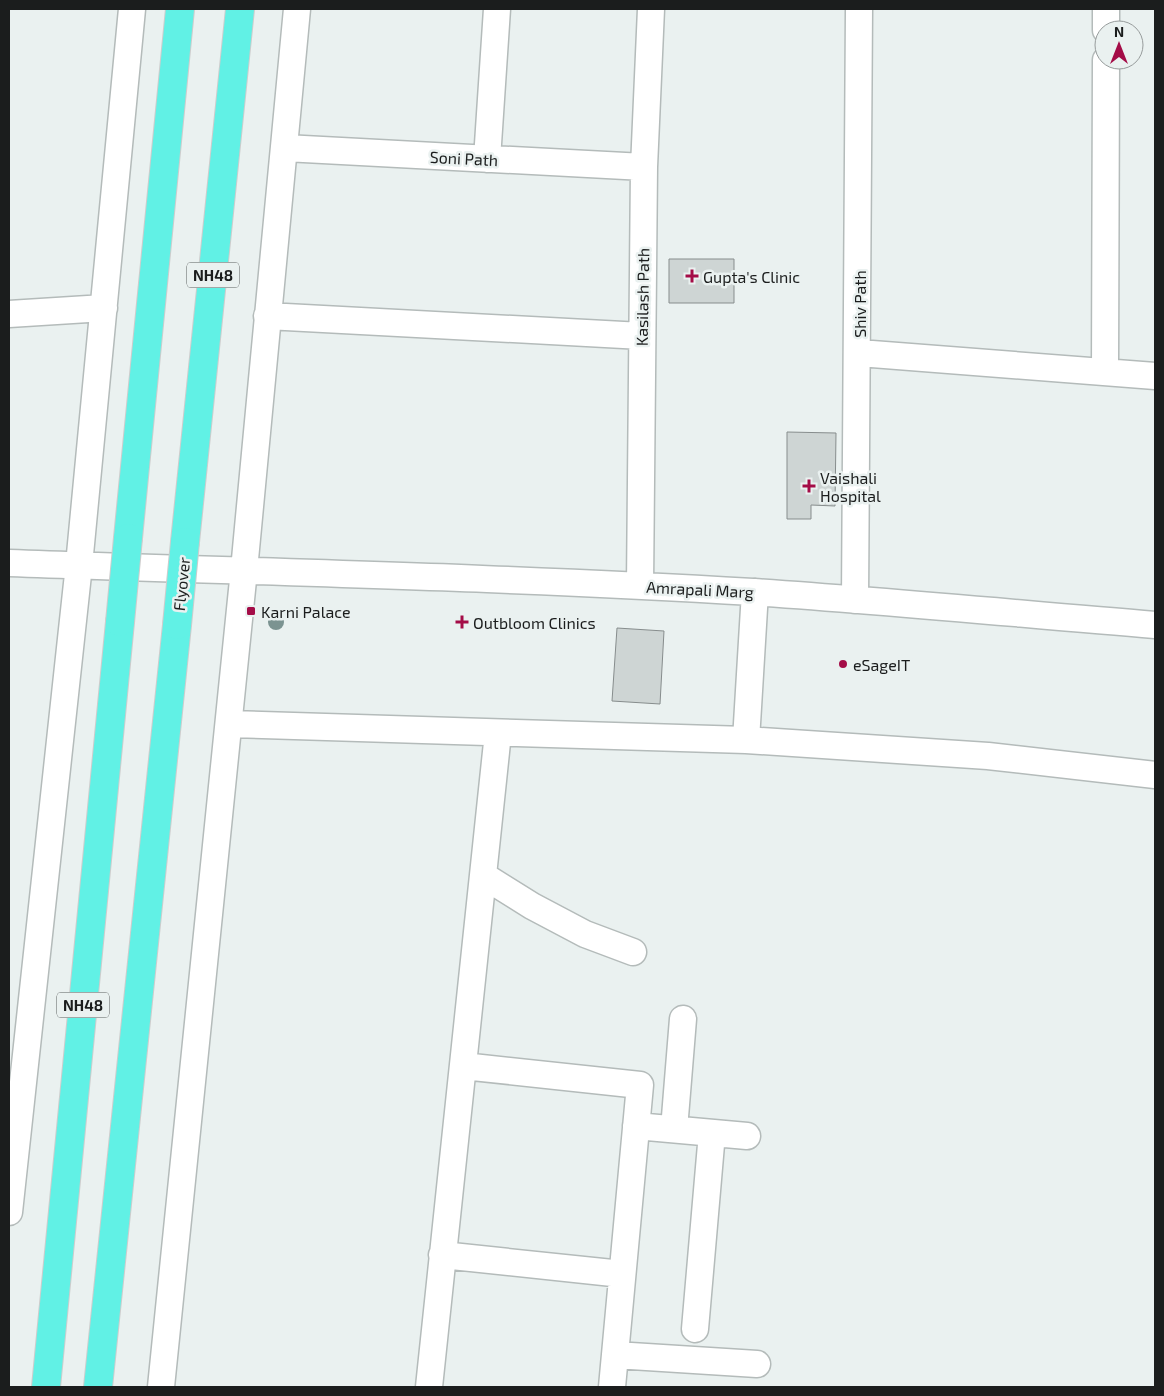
<svg xmlns="http://www.w3.org/2000/svg" width="1164" height="1396" viewBox="0 0 1164 1396" font-family="'Exo 2',sans-serif">
<rect width="100%" height="100%" fill="#eaf1f0"/>
<path fill="#ced5d4" stroke="#878d8d" d="M669,259H734V303H669Z
M787,432L836,433L835,506L811,505V519H787Z
M617,628L664,631L660,704L612,701Z"/>
<g fill="none" stroke-linecap="round" stroke-linejoin="round">
<defs>
<path id="minor" d="M1106,30V9
M285,148L644,167
M487,159L497,9
M9,314L104,308
M267,316L642,336
M859,353L1155,376
M1105,372L1106,60
M9,563C257,572 505,577 753,592C887,601 1021,614 1155,625
M640,586L644,167L651,9
M855,600L859,9
M229,724L746,740L988,756L1155,775
M746,740L755,592
M484,876L532,906L585,934L633,952
M463,1066L640,1085L612,1387
M636,1126L747,1136
M674,1129L683,1019
M9,1212L79,565L132,9
M442,1255L622,1274
M695,1329L712,1133
M615,1355L757,1364
M161,1387L244,570L297,9
M429,1387L498,733"/>
<path id="highway" d="M128,538L180,9
M185,542L240,9
M46,1387L120,622
M98,1387L177,625"/>
</defs>
<use href="#minor" stroke="#b4bbba" stroke-width="29"/>
<use href="#highway" stroke="#cdcdcd" stroke-width="30"/>
<use href="#minor" stroke="#fff" stroke-width="26"/>
<use href="#highway" stroke="#61f1e5" stroke-width="28"/>
<defs>
<path id="highway-bridge" d="M120,622L128,538
M177,625L185,542"/>
</defs>
<use href="#highway-bridge" stroke="#cdcdcd" stroke-width="30" stroke-linecap="butt"/>
<use href="#highway-bridge" stroke="#61f1e5" stroke-width="28"/>
</g>
<circle fill="#7b9391" cx="276" cy="622" r="8"/>
<g fill="#a40c47" stroke="#eaf1f0" stroke-width="2">
<path d="M689.5 268.5h5v5h5v5h-5v5h-5v-5h-5v-5h5z"/>
<path d="M806.5 478.5h5v5h5v5h-5v5h-5v-5h-5v-5h5z"/>
<rect x="246" y="606" width="10" height="10" rx="2.5"/>
<path d="M459.5 614.5h5v5h5v5h-5v5h-5v-5h-5v-5h5z"/>
<circle cx="843" cy="664" r="5"/>
</g>
<g text-anchor="middle" dominant-baseline="central" stroke-width="5" stroke-linejoin="round" paint-order="stroke">
<g fill="#eaf1f0" stroke="#595d5c" stroke-width="1">
<rect x="187" y="262.5" width="52" height="25" rx="4"/>
<rect x="57" y="992.5" width="52" height="25" rx="4"/>
</g>
<g font-size="15" font-weight="bold" fill="#1b1d1d">
<text x="213" y="275">NH48</text>
<text x="83" y="1005">NH48</text>
</g>
<g font-size="16" fill="#1b1d1d" stroke="#eaf1f0">
<text transform="translate(464 158) rotate(3)">Soni Path</text>
<text transform="translate(642 297) rotate(-89)">Kasilash Path</text>
<text transform="translate(859 304) rotate(-90)">Shiv Path</text>
<text transform="translate(181 584) rotate(-84)">Flyover</text>
<text transform="translate(700 589) rotate(3)">Amrapali Marg</text>
</g>
<g font-size="16" fill="#1b1d1d" stroke="#eaf1f0" text-anchor="start">
<text x="703" y="276">Gupta's Clinic</text>
<text x="820" y="477">Vaishali<tspan x="820" dy="18">Hospital</tspan></text>
<text x="261" y="611">Karni Palace</text>
<text x="473" y="622">Outbloom Clinics</text>
<text x="853" y="664">eSageIT</text>
</g>
</g>
<rect width="1164" height="1396" fill="none" stroke="#1b1d1d" stroke-width="20"/>
<g transform="translate(1119 45)"><circle r="24" fill="#eaf1f0" stroke="#979c9c"/>
<path d="M0-4L9 19L0 12L-9 19Z" fill="#a40c47"/>
<text y="-8" font-size="14" font-weight="bold" text-anchor="middle" fill="#1b1d1d">N</text>
</g>
</svg>
